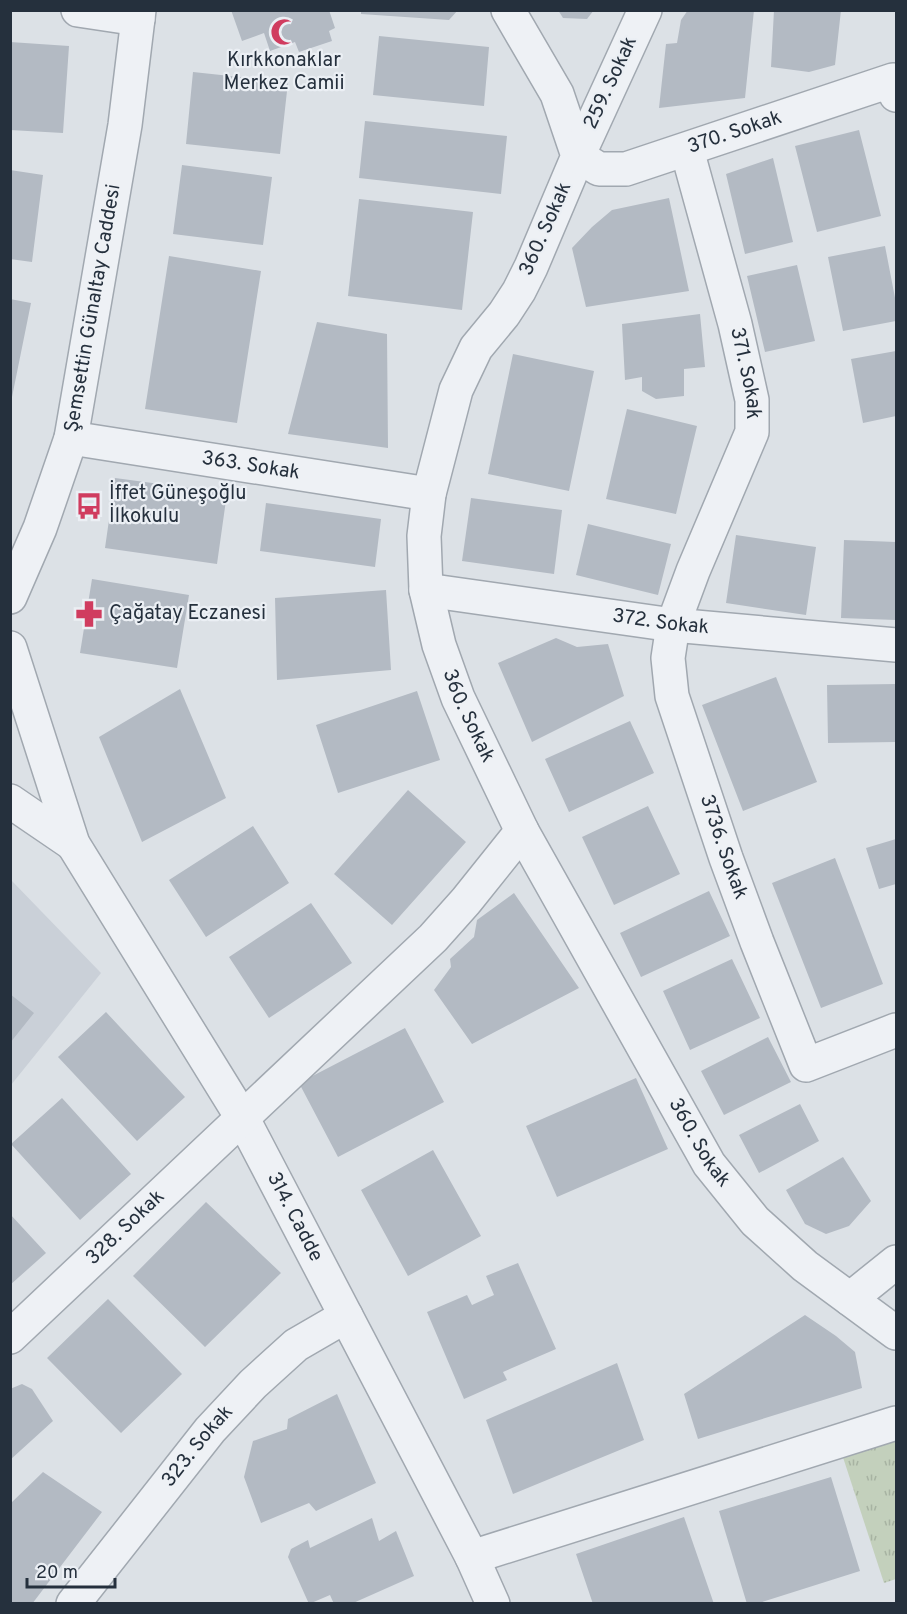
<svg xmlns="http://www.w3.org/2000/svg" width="907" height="1614" viewBox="0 0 907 1614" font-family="Overpass,sans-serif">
<defs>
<pattern id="grass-tufts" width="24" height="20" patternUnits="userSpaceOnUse" patternTransform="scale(1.5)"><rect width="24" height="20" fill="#c3d0bc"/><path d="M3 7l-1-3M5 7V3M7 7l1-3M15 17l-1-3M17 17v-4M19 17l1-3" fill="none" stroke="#a7b3a2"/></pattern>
</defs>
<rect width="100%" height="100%" fill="#dce1e6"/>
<path fill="#cad0d8" d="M11,880L101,973L11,1085Z"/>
<path fill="url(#grass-tufts)" d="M896,1423V1579L884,1583L838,1442Z"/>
<path fill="#b3bac3" d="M231,10H329L335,28L329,31L332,41L299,52L295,42L270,51L264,33L242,41Z
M361,10H458L449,20L361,14Z
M558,10H594L587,19L563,18Z
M688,10H754L745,98L659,108L666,44L677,43L681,20Z
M774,10H841L835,65L809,72L771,67Z
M379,36L489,47L484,106L373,95Z
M10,42L69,46L63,133L10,130Z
M193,72L288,82L280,154L186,144Z
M365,121L507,136L501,194L359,178Z
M859,130L881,216L817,232L795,146Z
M773,158L793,242L745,254L726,174Z
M182,165L272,177L263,245L173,234Z
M10,170L43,175L32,262L10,259Z
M669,198L689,291L586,307L572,248L592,227L612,210Z
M359,199L473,212L462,310L348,296Z
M885,246L896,303V321L843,331L828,257Z
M169,256L261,271L237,423L145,409Z
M797,265L815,341L765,352L747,276Z
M10,299L31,303L12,397H10Z
M700,314L705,367L684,369V396L656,399L642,391V377L625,380L622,324Z
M317,322L387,334L388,448L288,434Z
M896,351V416L863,423L851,359Z
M513,354L594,371L569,491L488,474Z
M627,409L697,426L676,514L606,499Z
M115,478L227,493L217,564L105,548Z
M471,498L562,510L554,574L462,561Z
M266,503L381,519L375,567L260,551Z
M588,524L671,544L658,595L576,575Z
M736,535L816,547L806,615L726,603Z
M844,540L896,542V620L841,618Z
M92,579L189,595L177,668L80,653Z
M386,590L391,670L277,680L275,598Z
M556,638L577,647L608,644L624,696L532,742L498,663Z
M776,677L817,782L743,811L702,705Z
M896,684V742L828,743L827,685Z
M180,689L226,798L142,842L99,737Z
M417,691L440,760L338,793L316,725Z
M630,721L654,773L569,812L545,759Z
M408,790L466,842L392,925L334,874Z
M648,806L680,874L614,905L582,837Z
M253,826L289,883L206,937L169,880Z
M896,839V884L879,889L866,848Z
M835,858L883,984L821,1008L772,883Z
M709,891L730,936L641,977L620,933Z
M514,893L579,988L472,1044L434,990L451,967L450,959L474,937L477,920Z
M311,903L352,963L269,1018L229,957Z
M732,959L760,1018L690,1050L663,991Z
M10,994L34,1013L10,1043Z
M106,1012L185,1097L137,1141L58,1057Z
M405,1028L444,1102L338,1157L299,1083Z
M768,1037L791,1082L724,1115L701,1071Z
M636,1078L668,1149L557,1197L526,1126Z
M62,1098L131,1174L80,1220L11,1144Z
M800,1104L819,1141L759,1173L739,1135Z
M433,1150L481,1236L408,1276L361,1190Z
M843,1157L871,1201L849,1226L826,1234L805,1224L786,1190Z
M206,1202L281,1273L205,1347L133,1276Z
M10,1214L46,1253L10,1285Z
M518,1263L556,1349L503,1372L507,1380L464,1399L427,1312L467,1295L472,1305L494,1295L486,1276Z
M108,1299L182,1374L121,1433L47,1358Z
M805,1315L836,1336L855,1352L862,1388L698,1439L684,1394Z
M617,1363L644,1440L513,1494L486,1420Z
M22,1384L32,1389L53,1421L10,1460V1389Z
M337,1394L376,1483L316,1511L309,1503L261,1523L244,1477L253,1441L287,1429L288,1419Z
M43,1472L102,1512L32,1604H10V1504Z
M831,1477L860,1571L756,1604H747L719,1511Z
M684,1517L714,1604H593L576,1554Z
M372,1518L379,1541L396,1531L414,1576L351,1604H334L330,1595L309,1604L288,1557L291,1549L308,1540L310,1548Z"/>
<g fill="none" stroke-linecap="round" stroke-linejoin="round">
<defs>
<g id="minor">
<path d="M78,10L138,19"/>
<path id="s1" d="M508,10L557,94L578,156L531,267L519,291L504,314L476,348L456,390L429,494L424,536L426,590L439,645L458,698L522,831L709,1164L755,1221L805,1266L896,1333"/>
<path id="s2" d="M645,10L578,156L599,169H626L893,80L896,95"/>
<path id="s3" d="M687,150L735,324L752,400V432L693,571L673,625L668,658L672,696L726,858L757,942L806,1065L896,1030"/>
<path id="s4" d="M71,438L429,494"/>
<path id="s5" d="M426,590L673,625L896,645"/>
<path id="s6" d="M10,597L40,528L71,438L125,125L139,10"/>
<path id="s7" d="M10,648L73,844L243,1119L472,1557L493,1604"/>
<path d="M10,801L73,844"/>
<path d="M850,1299L896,1262"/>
<path id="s8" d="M10,1337L433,938L466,901L522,831"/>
<path d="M472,1557L896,1423"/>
<path id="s9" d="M73,1604L210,1430L253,1384L296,1345L346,1316"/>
</g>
</defs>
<use href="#minor" stroke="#a1a8b0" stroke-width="36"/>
<use href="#minor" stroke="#eef1f5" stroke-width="33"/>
</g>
<defs>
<symbol id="mosque-bare" viewBox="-9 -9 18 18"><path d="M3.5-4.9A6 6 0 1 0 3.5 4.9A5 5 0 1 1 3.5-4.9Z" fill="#d03c5f" stroke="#ebeff4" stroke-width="2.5" paint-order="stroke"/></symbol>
<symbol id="bus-bare" viewBox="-9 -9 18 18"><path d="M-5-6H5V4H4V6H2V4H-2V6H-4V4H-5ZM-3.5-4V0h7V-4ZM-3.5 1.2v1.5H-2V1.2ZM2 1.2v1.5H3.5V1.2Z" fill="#d03c5f" stroke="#ebeff4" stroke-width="2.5" paint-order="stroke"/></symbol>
<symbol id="pharmacy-bare" viewBox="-9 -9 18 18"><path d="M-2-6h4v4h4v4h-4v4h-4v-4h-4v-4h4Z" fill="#d03c5f" stroke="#ebeff4" stroke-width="2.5" paint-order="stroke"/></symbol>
</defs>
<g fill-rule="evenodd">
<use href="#mosque-bare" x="265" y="13" width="38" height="38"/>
<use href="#bus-bare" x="70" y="487" width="38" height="38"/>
<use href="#pharmacy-bare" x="70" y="595" width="38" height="38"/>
</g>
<g text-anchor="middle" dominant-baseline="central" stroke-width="4.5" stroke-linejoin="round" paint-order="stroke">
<g font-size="20" fill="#25303d" stroke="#ebeff4" text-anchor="start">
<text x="284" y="61" text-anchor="middle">Kırkkonaklar<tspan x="284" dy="23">Merkez Camii</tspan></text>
<text x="109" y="494">İffet Güneşoğlu<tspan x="109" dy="23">İlkokulu</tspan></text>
<text x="109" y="614">Çağatay Eczanesi</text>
</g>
<g font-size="20" fill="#25303d" stroke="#ebeff4">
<text transform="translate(611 83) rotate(-65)">259. Sokak</text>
<text stroke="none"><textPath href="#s2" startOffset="327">370. Sokak</textPath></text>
<text transform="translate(546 229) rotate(-66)">360. Sokak</text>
<text stroke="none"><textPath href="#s6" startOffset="302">Şemsettin Günaltay Caddesi</textPath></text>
<text stroke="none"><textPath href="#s3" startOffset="231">371. Sokak</textPath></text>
<text stroke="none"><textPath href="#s4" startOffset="182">363. Sokak</textPath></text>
<text stroke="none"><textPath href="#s5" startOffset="237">372. Sokak</textPath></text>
<text stroke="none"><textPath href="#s1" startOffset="765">360. Sokak</textPath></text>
<text stroke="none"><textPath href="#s3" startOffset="730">3736. Sokak</textPath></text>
<text stroke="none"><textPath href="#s1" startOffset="1251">360. Sokak</textPath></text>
<text stroke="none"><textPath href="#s7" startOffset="640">314. Cadde</textPath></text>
<text stroke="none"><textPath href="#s8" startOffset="159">328. Sokak</textPath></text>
<text stroke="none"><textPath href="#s9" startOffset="201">323. Sokak</textPath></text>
</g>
</g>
<rect width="907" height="1614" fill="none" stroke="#25303d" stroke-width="24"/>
<path d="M27 1578v9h88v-9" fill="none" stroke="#25303d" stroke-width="3"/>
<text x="36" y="1578" font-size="18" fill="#25303d" stroke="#ebeff4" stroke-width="4.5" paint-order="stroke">20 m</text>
</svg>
